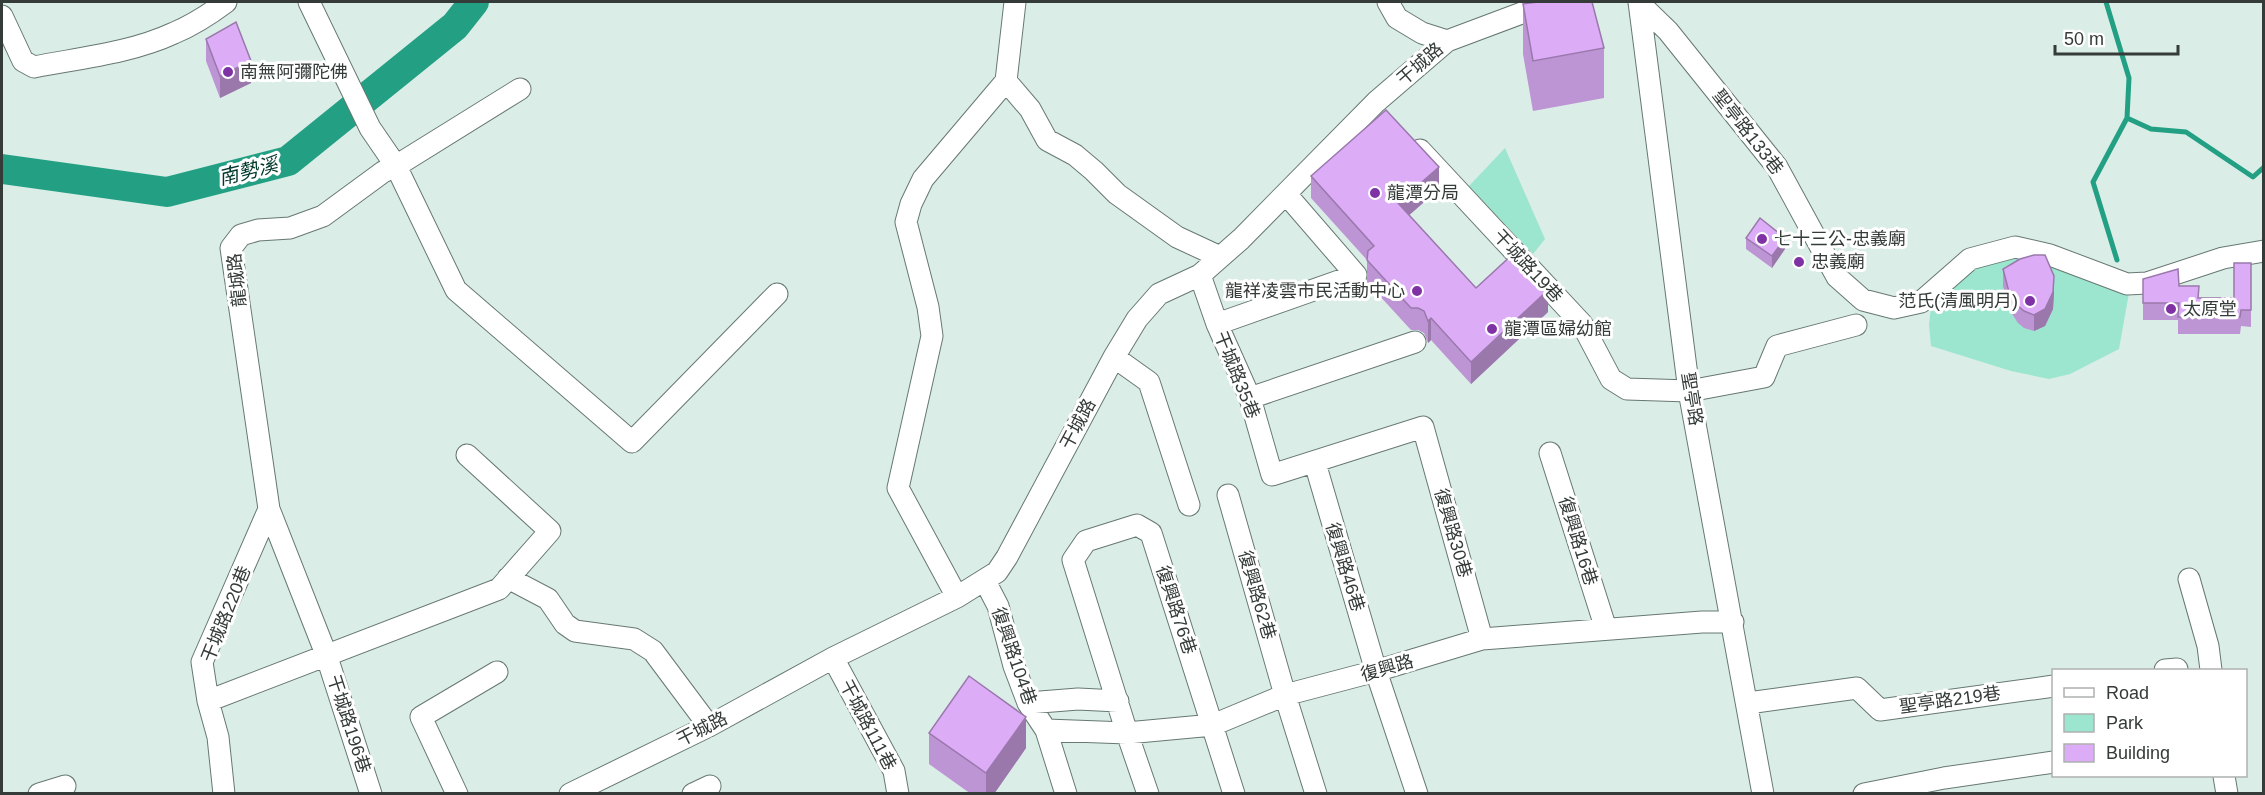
<svg xmlns="http://www.w3.org/2000/svg" width="2265" height="795" viewBox="0 0 2265 795" font-family="Arial,'Noto Sans TC',sans-serif">
<rect width="100%" height="100%" fill="#daede6"/>
<path fill="#9ce6d0" d="M1505,148L1545,239L1533,254L1469,186Z
M2010,256L2056,264L2129,293L2119,349L2070,374L2049,379L2011,371L1931,346L1929,325L1932,298L1988,261Z"/>
<g fill="none" stroke-linecap="round" stroke-linejoin="round">
<path stroke="#23a084" stroke-width="5" d="M2106,2L2129,78L2127,118L2151,129L2186,132L2253,177L2264,167
M2117,260L2093,182L2127,118"/>
<path stroke="#23a084" stroke-width="30" d="M2,169L167,192L288,161L455,26L474,2"/>
<defs>
<path id="minor" d="M309,2L370,128L396,166L383,172L323,216L290,228L258,230L241,235L231,248L269,509L326,654L371,794
M1015,2L1006,81L1030,109L1047,140L1075,155L1094,171L1117,194L1177,237L1220,257
M1388,2L1397,18L1422,33L1447,41
M1639,2L1689,391L1763,794
M1639,3L1668,31L1777,167L1837,277L1863,300L1894,308L1921,302L1970,259L2015,247L2050,255L2127,284L2147,283L2223,258L2264,251
M2,16L23,61L34,67C80,58 131,53 174,33C193,25 210,14 226,2
M520,89L396,166L456,290L632,442L777,294
M1420,150L1582,324L1611,379L1627,389L1689,391L1764,377L1777,346L1856,325
M1200,275L1217,324L1250,398L1272,475L1423,427L1482,639
M1217,324L1356,275L1286,194
M1114,357L1149,382L1189,505
M1250,398L1415,342
M1550,453L1606,629
M1315,463L1376,671L1417,794
M1228,495L1285,695L1316,794
M508,578L548,599L565,624L575,631L634,639L653,651L709,726
M2189,579L2208,646L2211,670
M985,581L998,606L1014,666L1028,703L1046,730L1066,794
M957,597L898,488L932,336L928,307L906,222L911,204L923,179L1006,81
M833,658L894,771L898,794
M2165,670L2177,669
M208,701L499,589L550,531L467,455
M1028,703L1078,699L1118,701
M1748,703L1857,688L1880,710L2054,686
M1046,730L1127,733L1213,725L1285,695L1376,671L1482,639L1702,622H1733
M2224,776L2227,794
M39,794L65,786
M224,794L218,737L208,701L202,662L269,509
M457,794L421,717L497,672
M570,794L709,726L833,658L957,597L997,572L1007,557L1114,357L1137,319L1159,294L1200,275L1241,239L1376,102L1447,41L1551,2
M693,794L710,786
M1148,794L1127,733L1073,560L1086,541L1137,525L1151,533L1234,794
M1864,794L1944,778L2054,762"/>
</defs>
<use href="#minor" stroke="#677872" stroke-width="23"/>
<use href="#minor" stroke="#fff" stroke-width="21"/>
</g>
<path fill="#bd94d4" d="M1523,4L1604,48V98L1533,111L1523,54Z
M206,39L251,83L220,98L206,61Z
M1311,176L1439,189L1409,215L1476,288L1548,312L1471,384L1431,340L1428,343L1424,333L1418,330H1411L1367,282V260L1311,198Z
M1746,238L1785,249L1772,268L1746,249Z
M2251,263V327L2241,326L2240,334H2178V320H2143V279L2179,286L2199,298H2234Z
M2003,269L2054,293L2053,309L2045,326L2034,331L2024,328L2018,323L2009,309L2003,286Z
M929,733L1026,748L994,794H971L929,764Z"/>
<path fill="#9a78ac" d="M251,61V83L220,98V76Z
M1439,167V189L1398,225V203Z
M1785,238V249L1772,268V256Z
M2054,276V293L2053,309L2045,326L2034,331V315Z
M1548,290V312L1471,384V362Z
M1431,318V340L1428,343V321Z
M1026,717V748L994,794H986V773Z"/>
<path fill="#dcacf6" stroke="#9a78ac" stroke-width="1.5" d="M1538,2H1592L1604,48L1533,61L1523,4Z
M236,22L251,61L220,76L206,39Z
M1386,110L1439,167L1398,203L1476,288L1514,253L1548,290L1471,362L1431,318L1428,321L1424,311L1418,308H1411L1367,260L1368,251L1374,246L1311,176Z
M1760,218L1785,238L1772,256L1746,238Z
M2034,255H2045L2054,276L2053,292L2045,309L2034,315L2024,311L2018,306L2009,292L2003,269L2020,259Z
M2234,263H2251V310H2241L2240,317H2178L2179,303H2143V279L2178,269L2179,286H2199L2198,298H2234Z
M969,676L1026,717L986,773L929,733Z"/>
<g fill="#7f32a3" stroke="#fff" stroke-width="2">
<circle cx="228" cy="72" r="6"/>
<circle cx="1375" cy="193" r="6"/>
<circle cx="1762" cy="239" r="6"/>
<circle cx="1799" cy="262" r="6"/>
<circle cx="1417" cy="291" r="6"/>
<circle cx="2030" cy="301" r="6"/>
<circle cx="2171" cy="309" r="6"/>
<circle cx="1492" cy="329" r="6"/>
</g>
<g text-anchor="middle" dominant-baseline="central" stroke-width="6" stroke-linejoin="round" paint-order="stroke">
<g font-size="18" fill="#343b39" stroke="#fff">
<text transform="translate(1420 64) rotate(-41)">干城路</text>
<text transform="translate(1748 132) rotate(52)">聖亭路133巷</text>
<text transform="translate(1528 266) rotate(47)">干城路19巷</text>
<text transform="translate(237 280) rotate(-96)">龍城路</text>
<text transform="translate(1237 375) rotate(68)">干城路35巷</text>
<text transform="translate(1692 399) rotate(81)">聖亭路</text>
<text transform="translate(1078 424) rotate(-62)">干城路</text>
<text transform="translate(1453 533) rotate(74)">復興路30巷</text>
<text transform="translate(1578 541) rotate(73)">復興路16巷</text>
<text transform="translate(1345 567) rotate(73)">復興路46巷</text>
<text transform="translate(1257 595) rotate(74)">復興路62巷</text>
<text transform="translate(1176 610) rotate(72)">復興路76巷</text>
<text transform="translate(226 614) rotate(-68)">干城路220巷</text>
<text transform="translate(1014 656) rotate(71)">復興路104巷</text>
<text transform="translate(1387 668) rotate(-16)">復興路</text>
<text transform="translate(1950 700) rotate(-8)">聖亭路219巷</text>
<text transform="translate(349 724) rotate(72)">干城路196巷</text>
<text transform="translate(868 725) rotate(62)">干城路111巷</text>
<text transform="translate(702 729) rotate(-27)">干城路</text>
</g>
<g font-size="18" fill="#343b39" stroke="#fff" text-anchor="start">
<text x="240" y="72">南無阿彌陀佛</text>
<text x="1387" y="193">龍潭分局</text>
<text x="1774" y="239">七十三公-忠義廟</text>
<text x="1811" y="262">忠義廟</text>
<text x="1405" y="291" text-anchor="end">龍祥凌雲市民活動中心</text>
<text x="2018" y="301" text-anchor="end">范氏(清風明月)</text>
<text x="2183" y="309">太原堂</text>
<text x="1504" y="329">龍潭區婦幼館</text>
</g>
<g font-size="20" font-style="italic" fill="#02382c" stroke="#fff">
<text transform="translate(248 171) rotate(-14)">南勢溪</text>
</g>
</g>
<rect width="2265" height="795" fill="none" stroke="#343b39" stroke-width="6"/>
<rect x="2052" y="669" width="195" height="108" fill="#ffffff" stroke="#aeb1b0" stroke-width="1.5"/>
<rect x="2064" y="688" width="30" height="9" fill="#ffffff" stroke="#aeb1b0" stroke-width="1.5"/>
<text x="2106" y="699" font-size="18" fill="#343b39">Road</text>
<rect x="2064" y="714" width="30" height="18" fill="#9ce6d0" stroke="#aeb1b0" stroke-width="1.5"/>
<text x="2106" y="729" font-size="18" fill="#343b39">Park</text>
<rect x="2064" y="744" width="30" height="18" fill="#dcacf6" stroke="#aeb1b0" stroke-width="1.5"/>
<text x="2106" y="759" font-size="18" fill="#343b39">Building</text>
<path d="M2055 45v9h123v-9" fill="none" stroke="#343b39" stroke-width="3"/>
<text x="2064" y="45" font-size="18" fill="#343b39" stroke="#ffffff" stroke-width="4.5" paint-order="stroke">50 m</text>
</svg>
